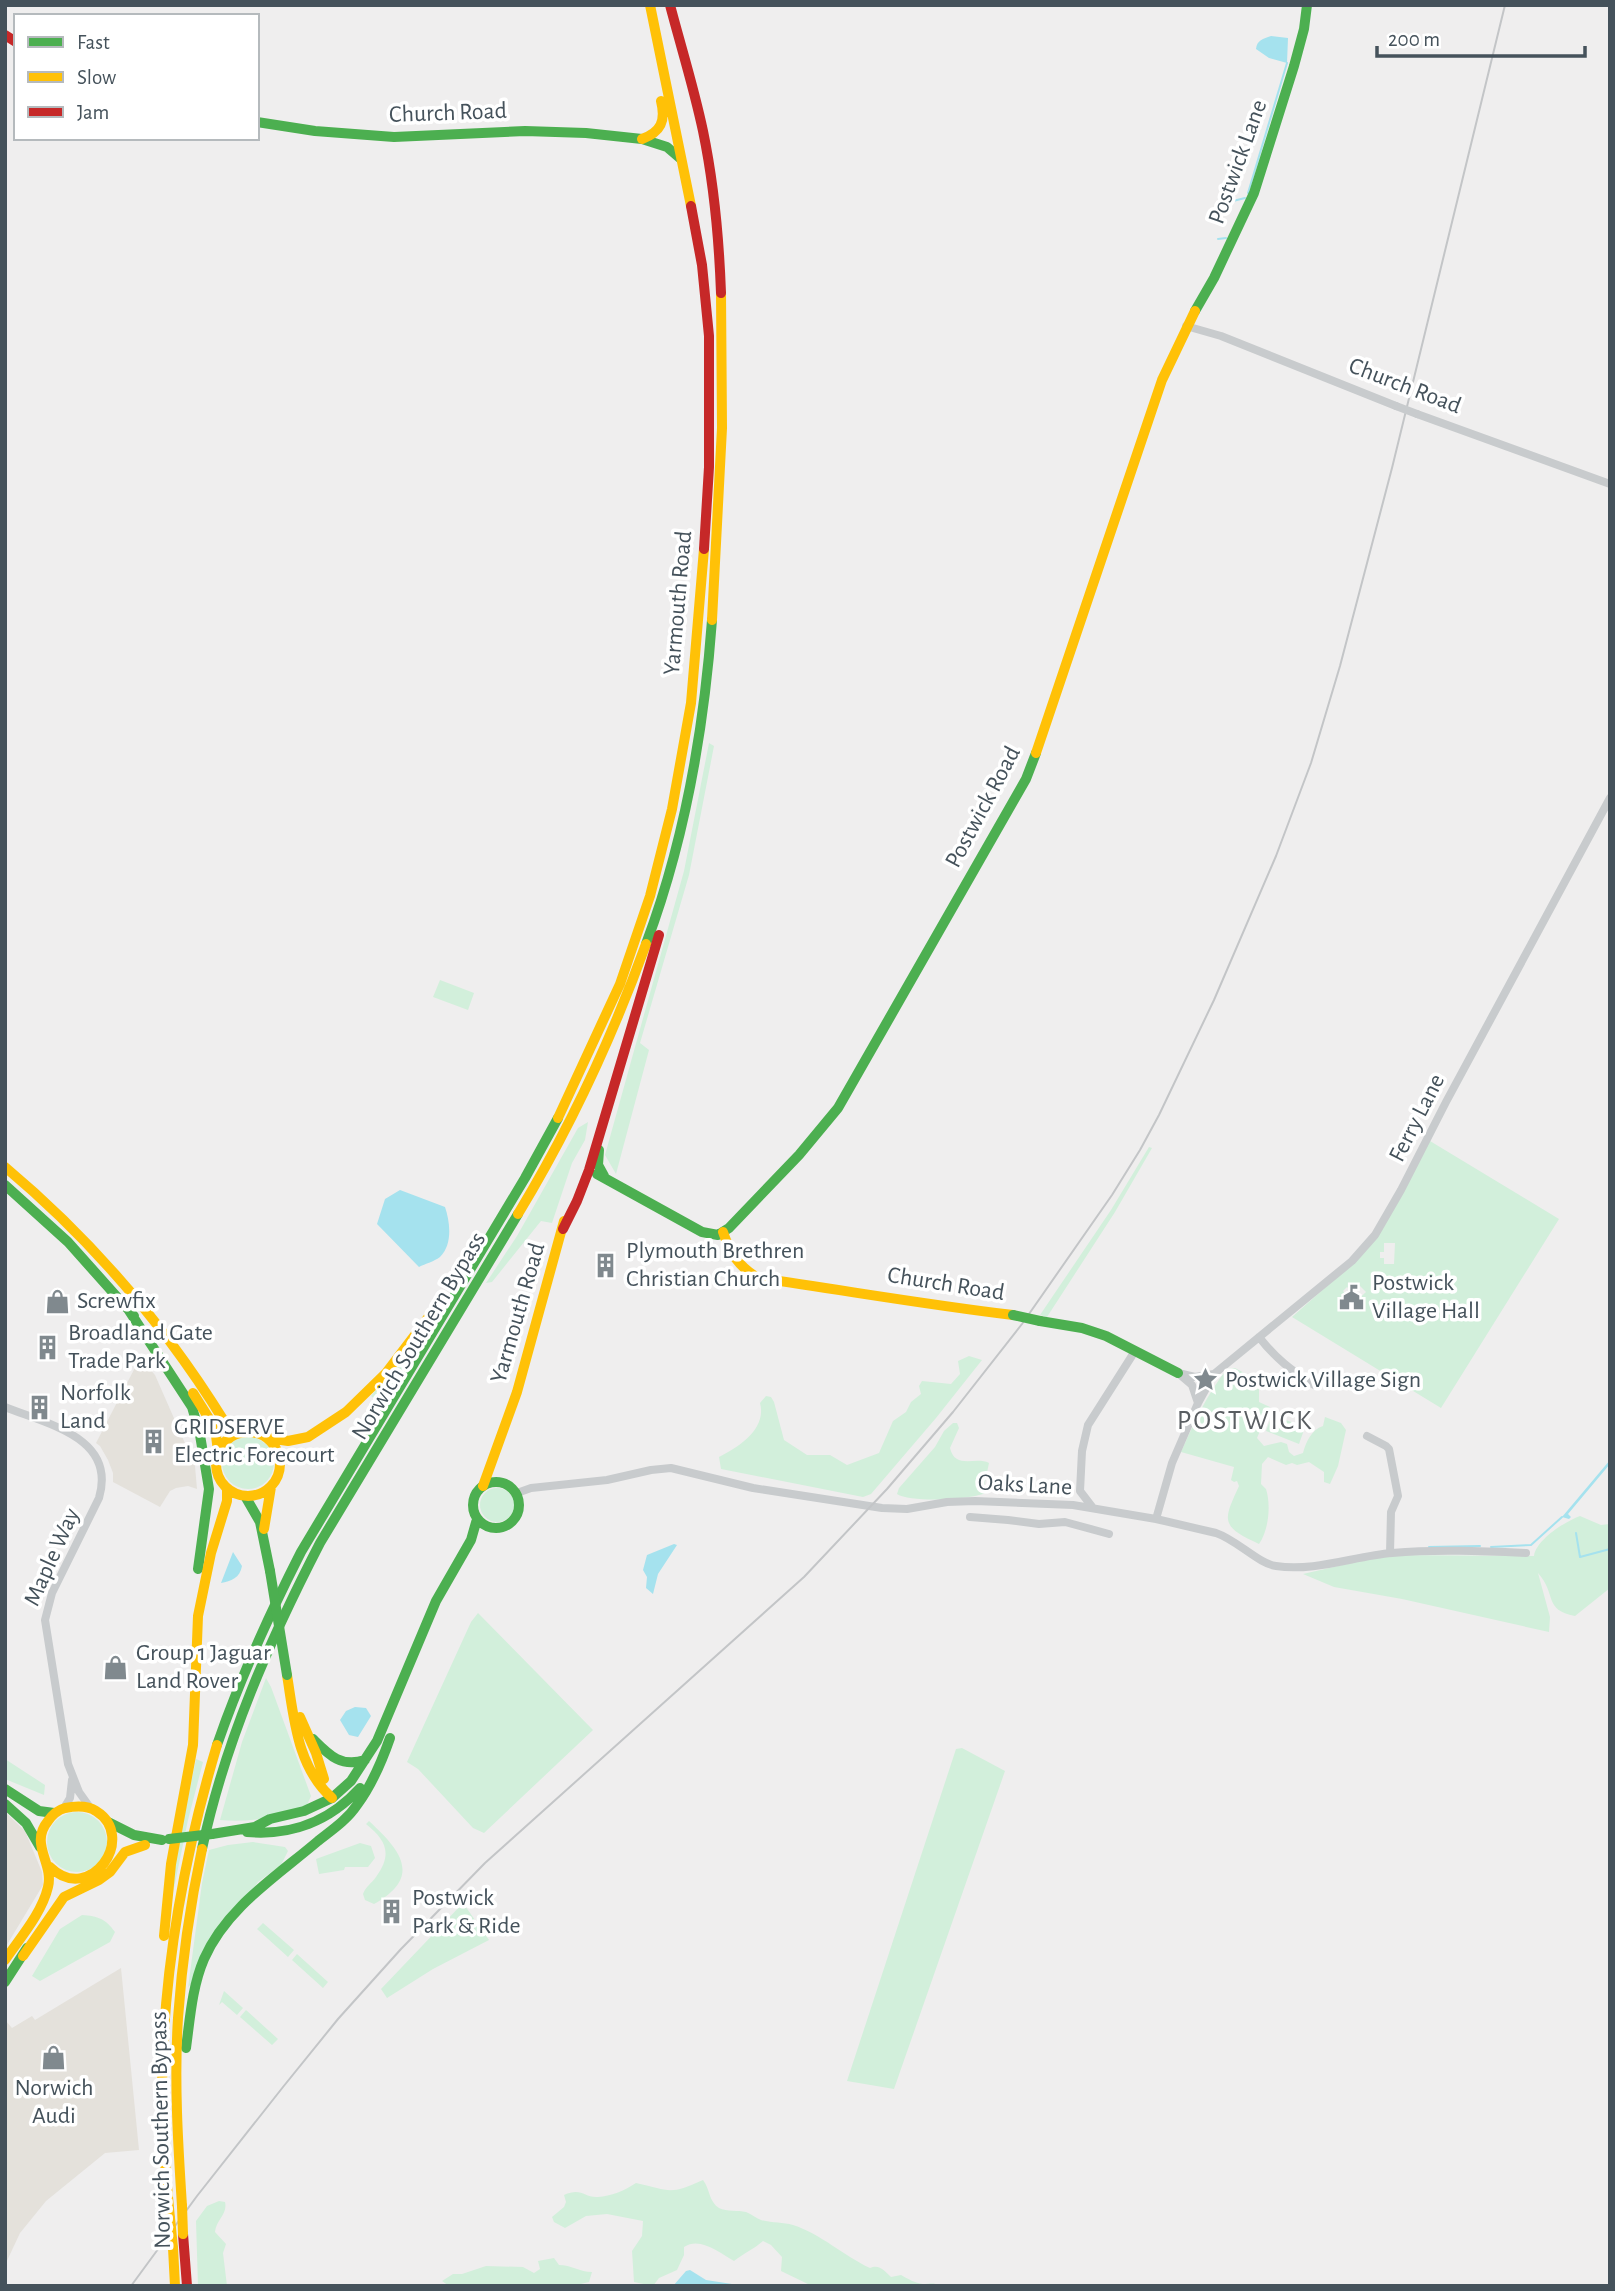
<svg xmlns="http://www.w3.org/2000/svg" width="1615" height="2291" viewBox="0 0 1615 2291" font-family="'Alegreya Sans',sans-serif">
<rect width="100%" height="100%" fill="#efeeee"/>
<path fill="#e4e1db" d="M140,1358L155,1375L195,1466L197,1489L188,1486L176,1488L170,1491L160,1507L113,1482V1473L108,1460L100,1446L96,1443Z
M5,1812L25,1831L42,1872L43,1885L5,1948Z
M121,1968L139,2150L105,2153L46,2201L20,2233L5,2265V2020L12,2028L32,2016L35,2020Z"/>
<path fill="#d2efdb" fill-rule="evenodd" d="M709,743L714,746L689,875L640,1043L649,1050L616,1174L605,1155L684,871Z
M440,980L474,993L468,1010L433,997Z
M588,1122L585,1140L572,1163L552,1223L541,1221L492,1282L486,1283L517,1236L578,1128Z
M1430,1141L1559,1219L1441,1408L1292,1317L1362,1255ZM1384,1243H1395L1394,1264H1384V1258H1380V1252H1384ZM1358,1284L1366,1292L1349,1308L1341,1300L1346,1295L1343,1291L1347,1287L1351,1291Z
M1149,1147L1152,1148L1115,1212L1047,1317L1040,1315L1111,1210Z
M435,1317L382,1405L371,1396Z
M969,1356L982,1360L936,1418L871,1494L863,1497L721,1469L719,1457C739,1447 767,1429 760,1403L766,1396L771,1397L774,1402L784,1440L807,1455H830L847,1465L879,1453L893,1421L906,1412L911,1402L921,1394L919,1386L922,1381L951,1384L960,1374L958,1361Z
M1235,1368L1259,1381V1402L1270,1407L1257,1438L1264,1446L1281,1442L1287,1444L1289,1452L1294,1456L1303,1453C1306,1442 1311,1430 1323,1426L1325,1417L1341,1423L1346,1430L1338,1466L1330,1484L1324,1482V1472L1309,1462L1297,1465L1292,1463L1286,1465L1268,1457L1262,1464L1261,1484L1266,1489C1271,1504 1269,1530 1259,1544C1220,1526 1223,1521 1239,1486L1237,1481L1234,1482L1231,1480L1234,1467L1181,1452C1194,1423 1207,1394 1227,1369Z
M1272,1415L1305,1427L1299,1444L1266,1431Z
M953,1423H957L959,1428L950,1448C955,1470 976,1456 989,1463L985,1482V1493C970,1500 911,1503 897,1494L899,1488L935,1447L944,1431Z
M222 1463a26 26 0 1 1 52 0a26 26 0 1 1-52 0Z
M480 1505a17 17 0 1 1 34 0a17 17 0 1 1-34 0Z
M1580,1516L1601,1525L1610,1524V1588L1575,1616C1543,1610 1557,1594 1538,1573L1550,1617L1549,1632L1402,1599L1334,1587L1303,1574L1386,1555L1534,1556C1536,1540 1564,1522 1580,1516Z
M478,1613L593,1730L484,1833L473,1828L418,1769L407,1762L471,1622Z
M266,1678L271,1687L311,1796L307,1805C282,1817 248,1823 220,1820L242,1742Z
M962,1748L1005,1771L894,2089L847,2081L956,1749Z
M5,1759L45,1785L44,1795L5,1779Z
M196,1759L203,1762L188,1820L173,1893L176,1856Z
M47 1842a30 30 0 1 1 60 0a30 30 0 1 1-60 0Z
M369,1821C399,1849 424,1876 374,1904L365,1900L363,1894C366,1886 371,1884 376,1877C393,1854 386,1840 366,1824Z
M253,1842L285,1847L288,1851L281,1865L258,1882L188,1988L202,1883L209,1850L228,1845Z
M360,1843L371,1846L375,1858L368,1867H345L344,1870L319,1874L316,1859Z
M463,1903L489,1940L433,1969L387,1998L381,1989Z
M82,1915C98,1916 106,1919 115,1932L110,1942L40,1981L32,1976L60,1929Z
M263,1923L294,1950L288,1957L257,1929Z
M297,1954L328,1982L323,1988L292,1960Z
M224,1991L243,2008L237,2015L222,2002L219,2005Z
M246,2010L278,2039L272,2045L240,2017Z
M703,2180C710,2189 709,2202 719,2208C727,2212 738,2210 746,2212C751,2214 756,2218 761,2220C772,2223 783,2222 793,2225C821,2234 844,2256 870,2268C880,2264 884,2271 891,2277L901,2275C908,2279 915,2283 923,2284C931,2284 933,2282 940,2286H812L781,2271L782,2257L771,2245L763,2241C754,2249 744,2253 734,2261C720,2253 700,2236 684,2247V2255L677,2270L659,2278L653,2286L634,2282L632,2251L642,2236L643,2221L607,2214L586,2216L565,2228L554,2222L552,2217L564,2207L566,2202L564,2195C582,2187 584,2198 598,2197C611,2196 624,2191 636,2183C670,2190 668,2196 703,2180Z
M219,2201L225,2202C228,2214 216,2220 215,2232L226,2244L223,2253L227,2286H198L196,2221L207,2206Z
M554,2258L559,2265C571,2265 580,2272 592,2272L589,2282L572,2286H449L442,2281L453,2274H462L486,2266L523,2267L534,2273L540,2269L538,2261Z"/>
<path fill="#a5e2ee" d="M1271,36L1288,38L1287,63L1269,58L1256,49C1257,40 1263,39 1271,36Z
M400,1190L445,1207C450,1222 453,1244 440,1257C435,1261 425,1264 419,1267L377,1224L385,1199Z
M1610,1460V1464L1568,1514L1571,1517L1569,1519L1562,1517Z
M674,1544L677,1545L658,1574L653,1594L646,1588L647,1577L643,1570L647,1555Z
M233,1552L242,1566C240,1578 231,1581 221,1583Z
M355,1707L366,1708L371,1716L358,1737L349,1735L340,1720L346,1711Z
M690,2270L706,2280L745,2286H673L686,2271Z"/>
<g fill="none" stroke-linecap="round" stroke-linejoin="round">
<path stroke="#a5e2ee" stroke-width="2" d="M1248,193L1287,63
M1229,202L1245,198
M1218,239L1226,238
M1576,1533L1580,1557L1610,1549
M1429,1547L1480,1546
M1491,1547L1531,1545L1562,1517"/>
<path stroke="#c8cbcd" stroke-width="8" d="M1186,326L1221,336L1396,406
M1417,414L1610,484
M1259,1337C1275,1358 1292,1371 1314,1385
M1178,1373L1195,1377L1214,1374L1352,1261L1375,1235L1401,1190L1446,1102L1610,798
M1179,1374L1192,1385L1198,1403
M5,1407C46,1424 117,1437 99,1498L52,1593L45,1620L68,1764L79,1792L89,1806
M1367,1436L1386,1446L1389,1449L1398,1496L1391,1512L1390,1553
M517,1493L531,1488L607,1480L651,1470L671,1468L753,1488L882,1508L907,1509L947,1502L975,1501L1073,1505L1156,1519L1216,1533C1237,1540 1259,1564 1276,1566C1314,1572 1355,1556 1392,1553C1437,1549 1482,1551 1526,1553
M1093,1508L1080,1491L1082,1451L1088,1425L1135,1351
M970,1517L1008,1520L1039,1524L1065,1522L1109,1534
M1156,1519L1172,1463L1198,1403L1214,1374
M64,1808L70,1798L72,1780"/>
<path stroke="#4caf50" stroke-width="10" d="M257,122L315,131L394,137L525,131L586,133L642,139
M642,139L667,147L681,159
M1195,311L1214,278L1254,193L1294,66L1304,29L1307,5
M646,944C685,840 704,730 712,620
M599,1150L598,1165L604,1176
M597,1174L702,1232L718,1235L729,1228L799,1155L838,1108L1026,779L1036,753
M5,1185L68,1242L134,1316
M128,1309L192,1407L200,1435L209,1489L198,1569
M1040,1321L1082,1328L1106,1336L1178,1373
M473 1505a23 23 0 1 1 46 0a23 23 0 1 1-46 0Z
M245,1496L260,1522L270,1571
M313,1739C329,1755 341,1768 365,1760
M217,1745C240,1678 269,1615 301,1552L525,1178L558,1118
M5,1789L39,1811L54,1813
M5,1804L26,1823L40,1847
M108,1822L134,1835L162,1840
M247,1832C291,1836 330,1821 360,1788
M212,1834L255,1827L270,1819L304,1811L332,1798L351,1781L377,1741L436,1601L471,1540L477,1519
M202,1849C225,1741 270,1640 320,1543L518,1214
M5,1982L27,1948
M186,2048C190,2019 192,1987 204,1959C226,1908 277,1876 318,1841C332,1830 347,1820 357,1805C372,1785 382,1761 390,1738"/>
<path stroke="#ffc107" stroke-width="10" d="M650,5L691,206
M642,139C661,132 666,121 661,101
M712,620L722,428L721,293
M1036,753L1162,380L1195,311
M558,1118L620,984L650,896L672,809L691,703L704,549
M5,1167C92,1240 164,1324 224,1421L234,1430L245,1432
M518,1214C570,1128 612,1038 646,944
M723,1232C730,1253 739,1267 758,1278C843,1290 928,1305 1013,1315
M193,1393L215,1428L218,1451
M216 1464a32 32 0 1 1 64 0a32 32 0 1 1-64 0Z
M268,1438L288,1441L308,1437L346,1412L386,1373L437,1306
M483,1486L517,1392L564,1221
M264,1529L271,1487
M287,1675C294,1718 297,1767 332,1798
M300,1717L316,1753L324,1779
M164,1936L171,1864L193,1745L198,1616L211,1553L227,1501V1489
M23,1956L64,1897L99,1880L110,1872L125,1852L145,1845
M5,1960C20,1938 42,1913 48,1887C54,1863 29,1844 48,1821C52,1815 58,1810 65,1808C75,1806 87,1805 96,1811C138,1837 90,1906 50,1867
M182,2206C178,2144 174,2081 178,2018C182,1961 190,1905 202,1849
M170,2218C166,2177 162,2137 162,2096C162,1976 183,1859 217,1745
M173,2248L175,2286"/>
<path stroke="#c62828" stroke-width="10" d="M670,5C681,47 694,88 703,131C714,184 719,238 721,293
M5,35L16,42
M691,206L702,265L709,336V467L704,549
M563,1229L577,1201L589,1170L659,935
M183,2234L187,2286"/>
<path stroke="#c3c5c7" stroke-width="2" d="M131,2286L197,2196L283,2087L338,2019L401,1949L485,1863L804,1577L887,1489L953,1412L1022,1324L1112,1195L1140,1150L1159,1115L1214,1000L1276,856L1311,763L1340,666L1392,468L1505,5"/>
<path stroke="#c8cbcd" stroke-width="8" d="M1396,406L1417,414"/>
<path stroke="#4caf50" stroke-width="10" d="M1013,1315L1040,1321
M270,1571L287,1675
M169,1839L212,1834"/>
<path stroke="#ffc107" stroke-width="10" d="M182,2206L183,2234
M170,2218L173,2248"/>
</g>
<defs>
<symbol id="building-bare" viewBox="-9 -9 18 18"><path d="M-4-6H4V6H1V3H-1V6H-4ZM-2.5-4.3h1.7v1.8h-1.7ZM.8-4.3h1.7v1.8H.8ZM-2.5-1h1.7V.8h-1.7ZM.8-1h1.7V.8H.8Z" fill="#80898e" stroke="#fff" stroke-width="2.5" paint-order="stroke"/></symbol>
<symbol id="civic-bare" viewBox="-9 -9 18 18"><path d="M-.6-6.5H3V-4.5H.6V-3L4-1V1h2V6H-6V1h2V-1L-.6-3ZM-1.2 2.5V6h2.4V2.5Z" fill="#80898e" stroke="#fff" stroke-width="2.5" paint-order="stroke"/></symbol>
<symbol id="shop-bare" viewBox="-9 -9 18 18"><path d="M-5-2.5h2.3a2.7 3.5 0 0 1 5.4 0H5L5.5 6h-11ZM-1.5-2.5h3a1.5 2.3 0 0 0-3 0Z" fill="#80898e" stroke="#fff" stroke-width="2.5" paint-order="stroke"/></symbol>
<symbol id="sight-bare" viewBox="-9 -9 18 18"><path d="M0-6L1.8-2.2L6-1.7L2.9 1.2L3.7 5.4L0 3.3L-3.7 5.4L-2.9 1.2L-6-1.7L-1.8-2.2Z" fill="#80898e" stroke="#fff" stroke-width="2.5" paint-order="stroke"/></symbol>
</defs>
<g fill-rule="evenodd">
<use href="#building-bare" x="588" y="1248" width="35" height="35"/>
<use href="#civic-bare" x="1334" y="1280" width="35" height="35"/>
<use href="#shop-bare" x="40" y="1284" width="35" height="35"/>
<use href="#building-bare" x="30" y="1330" width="35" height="35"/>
<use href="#sight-bare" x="1188" y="1362" width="35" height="35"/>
<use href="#building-bare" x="22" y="1390" width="35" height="35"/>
<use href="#building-bare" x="136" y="1424" width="35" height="35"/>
<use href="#shop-bare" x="98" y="1650" width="35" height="35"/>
<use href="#building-bare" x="374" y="1894" width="35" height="35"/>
<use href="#shop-bare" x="36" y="2040" width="35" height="35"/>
</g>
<g text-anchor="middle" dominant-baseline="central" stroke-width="7" stroke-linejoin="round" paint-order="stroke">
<g font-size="24" fill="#45525b" stroke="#fff">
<text transform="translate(448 113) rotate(-2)">Church Road</text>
<text transform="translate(1238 162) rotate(-70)">Postwick Lane</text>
<text transform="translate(1405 386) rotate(21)">Church Road</text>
<text transform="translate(678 603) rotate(-85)">Yarmouth Road</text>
<text transform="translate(983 807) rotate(-62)">Postwick Road</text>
<text transform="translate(1417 1118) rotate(-63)">Ferry Lane</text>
<text transform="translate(946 1284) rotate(9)">Church Road</text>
<text transform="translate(518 1313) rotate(-74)">Yarmouth Road</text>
<text transform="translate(419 1336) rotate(-59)">Norwich Southern Bypass</text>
<text transform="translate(1025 1485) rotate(3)">Oaks Lane</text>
<text transform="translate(52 1557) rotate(-66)">Maple Way</text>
<text transform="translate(161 2130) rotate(-91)">Norwich Southern Bypass</text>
</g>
<g font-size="24" fill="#45525b" stroke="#fff" text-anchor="start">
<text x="626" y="1251">Plymouth Brethren<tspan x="626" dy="28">Christian Church</tspan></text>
<text x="1372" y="1283">Postwick<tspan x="1372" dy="28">Village Hall</tspan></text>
<text x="77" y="1301">Screwfix</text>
<text x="68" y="1333">Broadland Gate<tspan x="68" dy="28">Trade Park</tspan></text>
<text x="1225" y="1380">Postwick Village Sign</text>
<text x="60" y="1393">Norfolk<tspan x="60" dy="28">Land</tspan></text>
<text x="174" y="1427">GRIDSERVE<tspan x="174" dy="28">Electric Forecourt</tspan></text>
<text x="136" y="1653">Group 1 Jaguar<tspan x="136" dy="28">Land Rover</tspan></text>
<text x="412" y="1898">Postwick<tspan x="412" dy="28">Park &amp; Ride</tspan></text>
<text x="54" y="2088" text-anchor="middle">Norwich<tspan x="54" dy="28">Audi</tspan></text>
</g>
<g font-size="28" letter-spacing="2" fill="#5a5e62" stroke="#fff">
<text x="1245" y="1421">POSTWICK</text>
</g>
</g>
<rect width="1615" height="2291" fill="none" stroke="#45525b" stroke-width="14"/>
<rect x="14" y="14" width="245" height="126" fill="#ffffff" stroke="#b5babd" stroke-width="2"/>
<rect x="28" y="37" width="35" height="10" fill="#4caf50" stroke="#b5babd" stroke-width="2"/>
<text x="77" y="49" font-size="21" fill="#45525b">Fast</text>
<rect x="28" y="72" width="35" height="10" fill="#ffc107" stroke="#b5babd" stroke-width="2"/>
<text x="77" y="84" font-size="21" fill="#45525b">Slow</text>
<rect x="28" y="107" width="35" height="10" fill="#c62828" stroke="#b5babd" stroke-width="2"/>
<text x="77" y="119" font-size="21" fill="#45525b">Jam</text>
<path d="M1377 46v10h208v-10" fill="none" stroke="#45525b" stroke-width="3.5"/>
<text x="1388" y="46" font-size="21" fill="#45525b" stroke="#ffffff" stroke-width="5" paint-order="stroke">200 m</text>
</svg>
